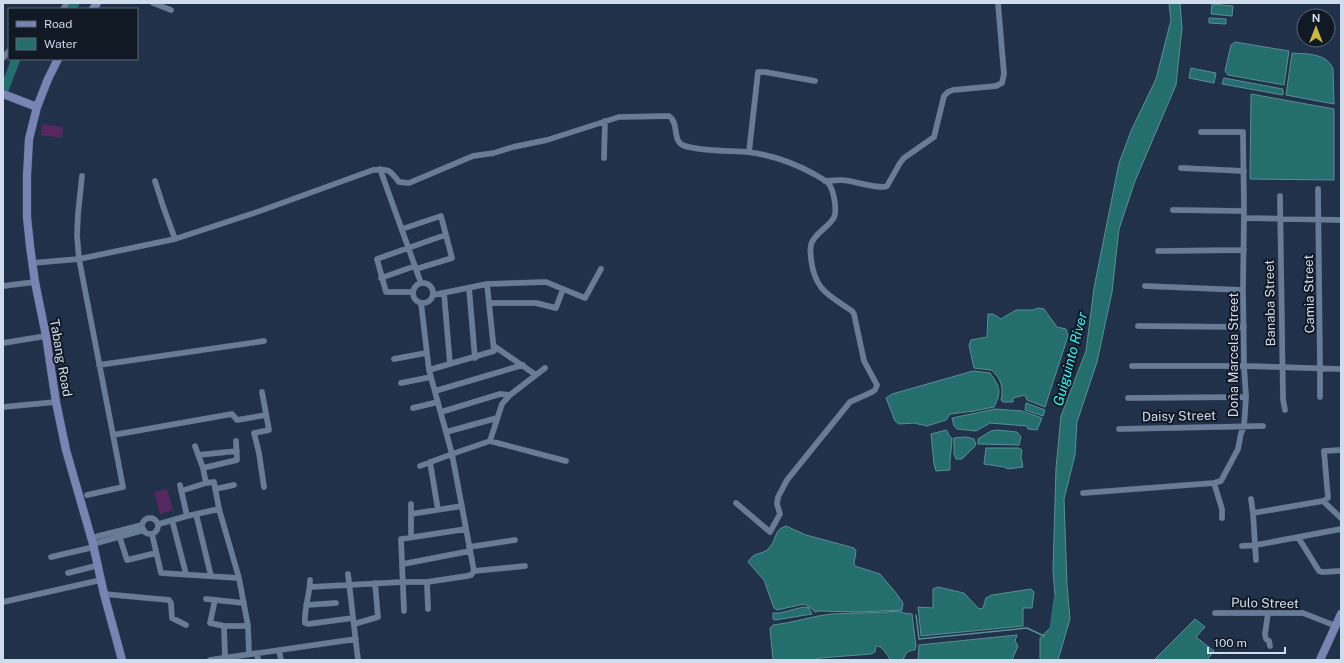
<svg xmlns="http://www.w3.org/2000/svg" width="1344" height="663" viewBox="0 0 1344 663" font-family="'Public Sans',sans-serif">
<rect width="100%" height="100%" fill="#203149"/>
<path fill="#562861" d="M42,124L63,127L62,138L41,135Z
M167,489L173,510L160,514L154,492Z"/>
<path fill="#256e6e" stroke="#588f94" d="M1169,3H1180L1182,28L1176,85L1135,181L1119,229L1112,292L1097,362L1077,422L1075,455L1064,499L1067,585L1070,619L1058,660H1040V638L1057,621L1053,570L1056,468L1061,416L1086,351L1094,288L1119,163L1131,131L1156,79L1171,20Z
M1212,4L1233,6L1232,16L1211,14Z
M1209,18L1226,19V24L1209,23Z
M1235,42L1289,51L1284,85L1228,75L1225,71L1231,45Z
M1292,53C1307,54 1327,53 1333,69L1334,104L1286,95Z
M1191,68L1216,73L1214,83L1189,78Z
M1224,78L1283,89V95L1222,84Z
M1251,94L1334,109V180L1250,179Z
M1038,308L1044,309L1057,327L1066,329L1068,336L1045,407L1027,400L1025,395L1013,398V402H1003L1001,400C1004,389 1001,377 991,370L974,368L969,345L971,340L987,337L988,314H993L1001,319L1016,310H1033Z
M973,371L990,373C1000,387 1002,391 994,407L974,411L950,414L946,420L927,426L914,423L899,424L895,421L886,398L892,394Z
M1026,403L1045,410L1043,416L1025,410Z
M995,409L1022,411L1042,418L1037,430L1028,429L1027,426L990,423L976,431L957,429L954,426L952,418Z
M946,430C949,432 948,436 952,438C952,449 949,459 950,470L936,471L934,464L931,434Z
M997,430L1017,432L1021,437L1019,445L978,444V439L991,431Z
M966,437L974,439L976,445L962,459H956L954,454V438Z
M986,448H1019L1022,450L1021,457L1023,467L1008,469L1004,467L984,464Z
M786,526L806,535L854,548L856,551L854,564L855,566L880,574L896,593L903,603L902,610L858,612L819,611L815,612L811,608L804,604L777,610L774,608L764,580L748,562C755,550 762,556 769,548C777,540 773,530 786,526Z
M938,587L964,593L979,609L983,608L986,598L992,595L1031,589L1034,592L1032,608H1023V626L921,636L918,607L933,608V589Z
M803,607L809,608L812,614L775,620L773,619V613H780Z
M900,611L904,613L912,614L916,646L915,650C908,650 905,654 903,660H891C886,655 884,646 876,646L875,652L871,654L820,658C809,663 786,660 773,660L770,628L773,625C793,623 812,616 831,614C854,613 877,613 900,611Z
M1195,619L1205,627L1196,637L1214,651L1207,660H1154Z
M1017,635L1015,641L1018,646L1012,660H918L919,645Z"/>
<g fill="none" stroke-linecap="round" stroke-linejoin="round">
<path stroke="#588f94" stroke-width="1.5" d="M916,615L919,639L1027,628L1044,636"/>
<path stroke="#256e6e" stroke-width="9" d="M71,9L75,3
M3,93L16,59
M1053,635L1058,599"/>
<defs>
<path id="street" d="M153,3L171,10
M63,9L67,3
M3,58L9,51
M749,152L758,72H765L815,81
M604,158L605,121
M1181,168L1244,171
M380,169L421,283
M82,176L78,214L77,235L79,259L113,435L232,414L237,420L266,415
M155,181L163,206L175,239
M825,181C830,181 836,180 841,180C852,180 879,190 887,186L900,163L904,158L934,137L944,96L948,92L953,90L996,86L1002,83L1004,74L998,3
M1318,189L1320,369V397
M1280,196L1283,399L1285,410
M1173,210L1244,211
M1244,218L1341,220
M402,229L441,216L452,258L416,269
M1158,251L1244,250
M32,263L79,259L175,239L260,211L373,170C388,168 390,170 399,182L409,183L473,156L494,153L513,147L547,140L619,117L669,116C680,123 671,142 685,146C705,152 727,150 748,152C771,155 794,163 814,174C819,177 826,180 829,184C834,191 838,213 833,219C827,228 817,232 812,242C809,247 811,253 811,259C815,291 829,295 852,311L854,314L864,361L877,385L875,390L872,392L850,402L787,480L778,497L777,504L780,514L770,532L736,503
M381,278L415,266
M413 293a10 10 0 1 1 20 0a10 10 0 1 1-20 0Z
M3,286L35,282
M1145,286L1243,290
M469,288L475,358
M413,292H386L377,259L445,235
M444,293L450,364
M433,295L487,284L546,282L585,298L601,269
M421,303L429,370L452,454L474,571
M489,303H536L556,308L563,289
M1138,326L1244,327
M3,343L46,336
M494,346L536,375
M394,359L426,353
M99,365L264,341
M1132,366H1244L1341,369
M429,370L494,351L487,284
M401,383L431,377
M435,391L523,365
M262,392L269,430L254,433L259,453L264,487
M1128,398L1246,397
M3,407L56,402
M413,408L438,402
M441,412L500,394L510,395
M1119,429L1263,426
M446,432L497,418
M490,441L502,404L510,395L545,368
M195,446L203,468L206,483
M198,455L237,451
M430,462L438,510
M420,466L452,454L490,441L566,461
M203,468L237,460L236,441
M1214,483L1222,509V518
M180,485L187,516
M215,489L234,485
M181,491L206,483L214,482L219,509L239,578
M1083,493L1214,483L1221,481L1238,449L1241,433L1244,427L1246,397L1244,366L1243,290L1244,211L1243,132H1201
M87,495L123,487L113,435
M1251,499L1253,513L1256,560
M1323,501L1341,518
M1253,513L1323,501L1328,498L1324,451L1341,450
M196,514L211,576
M411,514L462,506
M142 526a8 8 0 1 1 16 0a8 8 0 1 1-16 0Z
M172,520L186,574
M159,524L187,516L219,509
M118,532L127,560L156,553
M152,534L161,573L239,578L248,626L249,654
M411,537V504
M1298,537L1319,571L1323,572L1341,571
M91,538L142,525
M93,544L144,530
M1242,546L1256,545L1341,529
M469,547L515,540
M51,557L94,547
M403,564L470,551
M68,573L99,565
M348,574L358,660
M310,580C310,594 304,608 305,623L308,624L353,618
M427,582L428,609
M310,587L403,582H427L467,576L471,575L474,571L525,566
M104,594L169,600L171,603L172,618L186,625
M206,599L244,603
M215,600L210,623L224,626H248
M3,602L101,580
M306,605L336,603
M404,611L401,539L466,529
M1215,613H1303L1336,626
M1268,613L1265,634L1266,639L1269,641L1270,646
M354,624L378,617L375,583
M224,626L225,658
M279,650L281,660
M257,653L258,660
M210,660L356,639"/>
<path id="secondary" d="M93,9L97,3
M58,59L48,79L37,107L29,139L27,176V217L30,246L35,282L46,336L56,402L66,450L93,544L104,594L122,660
M3,94L37,107
M1320,660L1341,614"/>
</defs>
<use href="#street" stroke="#404f64" stroke-width="6"/>
<use href="#secondary" stroke="#404f64" stroke-width="9"/>
<use href="#street" stroke="#687c98" stroke-width="5.5"/>
<use href="#secondary" stroke="#7984b4" stroke-width="8"/>
</g>
<g text-anchor="middle" dominant-baseline="central" stroke-width="4" stroke-linejoin="round" paint-order="stroke">
<g font-size="13" fill="#d0dbeb" stroke="#111924">
<text transform="translate(1309 294) rotate(-91)">Camia Street</text>
<text transform="translate(1270 303) rotate(-91)">Banaba Street</text>
<text transform="translate(1233 355) rotate(-90)">Doña Marcela Street</text>
<text transform="translate(61 358) rotate(80)">Tabang Road</text>
<text transform="translate(1179 416) rotate(-1)">Daisy Street</text>
<text transform="translate(1265 603) rotate(1)">Pulo Street</text>
</g>
<g font-size="14" font-style="italic" fill="#2afbfc" stroke="#111924">
<text transform="translate(1070 359) rotate(-75)">Guiguinto River</text>
</g>
</g>
<rect width="1344" height="663" fill="none" stroke="#d0dbeb" stroke-width="8"/>
<rect x="8" y="8" width="130" height="52" fill="#111924" stroke="#5d6774"/>
<rect x="16" y="21" width="20" height="6" fill="#7984b4" stroke="#5d6774"/>
<text x="44" y="28" font-size="12" fill="#d0dbeb">Road</text>
<rect x="16" y="38" width="20" height="12" fill="#256e6e" stroke="#5d6774"/>
<text x="44" y="48" font-size="12" fill="#d0dbeb">Water</text>
<g transform="translate(1316 28)"><circle r="19" fill="#111924" stroke="#5d6774"/>
<path d="M0-3L7 15L0 10L-7 15Z" fill="#caba3a"/>
<text y="-6" font-size="11" font-weight="bold" text-anchor="middle" fill="#d0dbeb">N</text>
</g>
<path d="M1208 647v6h77v-6" fill="none" stroke="#d0dbeb" stroke-width="2"/>
<text x="1214" y="647" font-size="12" fill="#d0dbeb" stroke="#111924" stroke-width="3" paint-order="stroke">100 m</text>
</svg>
